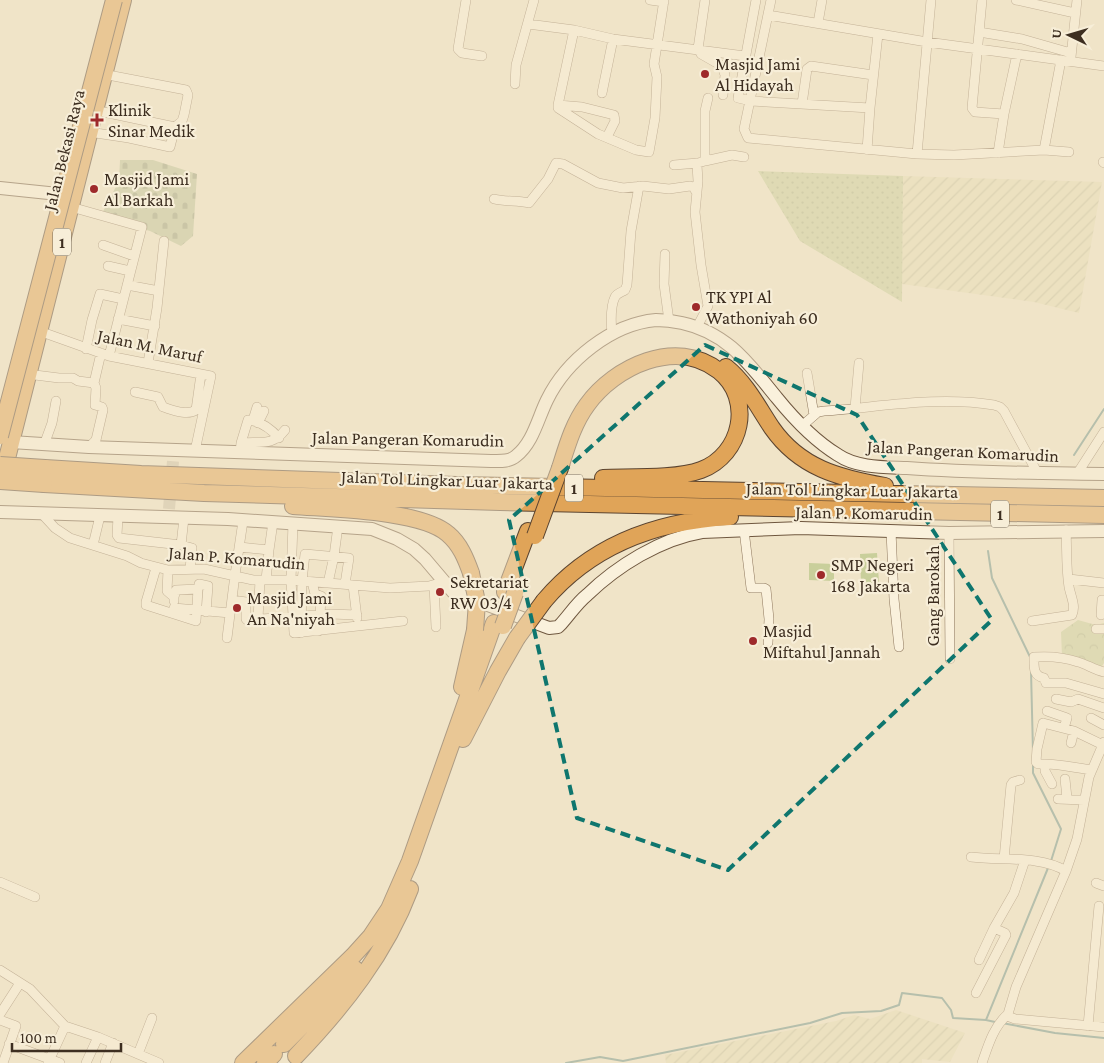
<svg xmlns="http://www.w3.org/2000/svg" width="1104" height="1063" viewBox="0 0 1104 1063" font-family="'Crimson Pro',serif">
<defs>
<pattern id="farmland-furrows" width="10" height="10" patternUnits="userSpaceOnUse" patternTransform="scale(1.25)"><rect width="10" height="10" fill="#e6deb5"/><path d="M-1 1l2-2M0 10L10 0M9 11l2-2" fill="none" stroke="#c6bf9b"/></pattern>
<pattern id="grass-dots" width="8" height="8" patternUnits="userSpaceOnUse" patternTransform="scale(1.25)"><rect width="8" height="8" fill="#c9cf9b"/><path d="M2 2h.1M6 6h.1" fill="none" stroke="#aeb285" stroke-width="1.8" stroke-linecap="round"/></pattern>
<pattern id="cemetery-stones" width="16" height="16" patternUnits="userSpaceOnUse" patternTransform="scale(1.25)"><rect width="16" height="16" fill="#bfc49a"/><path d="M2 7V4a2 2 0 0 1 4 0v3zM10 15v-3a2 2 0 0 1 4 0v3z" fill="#9ca07d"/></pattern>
<pattern id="park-crowns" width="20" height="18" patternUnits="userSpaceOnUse" patternTransform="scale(1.25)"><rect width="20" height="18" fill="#c9cf9b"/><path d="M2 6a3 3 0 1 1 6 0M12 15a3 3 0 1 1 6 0" fill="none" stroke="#aeb285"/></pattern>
</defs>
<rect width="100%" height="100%" fill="#f0e4c8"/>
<path fill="url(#farmland-furrows)" d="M903,176L1102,182L1079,313L1034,302L902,284Z
M896,1010L965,1033L950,1062L922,1059V1063H666L665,1055L836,1021L854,1015L870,1019Z"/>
<path fill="url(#grass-dots)" d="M758,171L903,176L902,302L800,241Z"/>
<path fill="url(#cemetery-stones)" d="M120,160H153L197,174L193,236L181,246L150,231L100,217L119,181Z"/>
<path fill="url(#park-crowns)" d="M1078,620L1096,625L1104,623V663L1100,669L1062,656L1061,632Z"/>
<path fill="#c9cf9b" d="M877,553L879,583L861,584L860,554Z
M809,563L834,564V581L809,580Z"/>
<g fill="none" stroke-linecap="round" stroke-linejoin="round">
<path stroke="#6f938a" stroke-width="2" d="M1074,455L1104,409
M988,551L992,578L1031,659
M1031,671L1033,752
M1033,764V773L1061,829L1051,861
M986,1020L995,1022
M1002,1023L1055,1033L1104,1038
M566,1063L600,1057L623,1061L810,1023L842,1013L881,1011L899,1005L902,993L942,998L951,1010L953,1018L986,1020L1048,868"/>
<path stroke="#ccc0a6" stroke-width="12" stroke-dasharray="12 6" stroke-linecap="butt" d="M169,509L173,461"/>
<defs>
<path id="street" d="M466,0L458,49L462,53L482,56
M650,0L664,2
M705,0L698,49L701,54L722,66L725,75L723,95
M756,0L738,98L751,101L870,108
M771,0L744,129L748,138L917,154L954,155L1044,150L1069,152
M982,0L972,108L975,112L1004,114
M1016,0L1075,13
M768,15L927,42L1104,66
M818,23L822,0
M528,24L574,30L613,39L745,56
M979,32L1022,39L1071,53
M1071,57L1077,0
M515,84L516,65L534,0
M602,93L613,39
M802,104L807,69L811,66L873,75
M558,105V108L598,134L636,150L649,152L655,118L657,77L654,64L664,0
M558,105L582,107L614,115L615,121L607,137
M558,105L574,30
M94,110L175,127
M89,132L129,138L170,147L175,127L182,121L184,115L188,95L186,90L103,74
M867,150L870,108L878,34
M1044,150L1061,60
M998,153L1004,114L1017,54
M917,154L931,0
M705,161L732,155L744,157
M1103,162L1104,163
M674,165L698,163
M494,199C506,202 517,200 529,203L548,179L556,163L563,164L598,183L623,188L643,186L669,189L690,186L693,187L697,193
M71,207L142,227L109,356
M103,245L134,256
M665,254L664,284L669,321
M108,266L130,271
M127,285L159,291
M118,319L155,326
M697,327L708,306L701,265L695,212L698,181L697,165L698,163L705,161V111L708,98
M39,331L109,356L211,376L195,451
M612,334C611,323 610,307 615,297C617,293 622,292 625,290L627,285L631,231L639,186
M86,349L92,320L100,294L123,299
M148,363L157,308L164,241
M807,373L814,415
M27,374L59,378H73L78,381L94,383L96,388L95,405L102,407L103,410L96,440L89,447
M94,383L101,353
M135,392L158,397L163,407C173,410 187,416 196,410L201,374
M855,408L859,363
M253,420L257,407
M258,423L264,411
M803,425L818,412L824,411C881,407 936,396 994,405L1000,407L1004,411L1038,474
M241,443C260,441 272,447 285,430
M44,445L52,423L56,401
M240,453L241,443L248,420C261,421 271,429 279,438
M1077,474L1104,432
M42,514L55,528L70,538L127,556L141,563L168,570L204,569L253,580H291L390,588L429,586L443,582
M118,517L117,535L119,538L181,545L184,518
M293,523L291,580L294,633L403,621
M744,530L751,588H764L766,589L769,619L768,643
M891,531L894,599L899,647
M949,533L950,659
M93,545L100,516
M181,545L192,548L190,569
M240,547L269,550
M156,568L146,602V605L196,621L198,589L176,590L174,597
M168,570L167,591L174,597V601
M1069,579L1104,583
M266,580L269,550L273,522
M312,582L315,594L321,596V598L319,631
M328,583L334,556L338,526
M199,584L208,586L206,612
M353,585L357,618
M434,585L436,627
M232,600L246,602V619L247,620L331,614L357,615
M174,608L230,613
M1101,615L1102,600H1104
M258,619L260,580
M1032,621L1072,615C1076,606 1071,597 1069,587C1066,569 1067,549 1066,530
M1096,629H1104
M301,633L302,581L305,554L349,558L345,584
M227,638L235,575L243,521
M1104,672C1095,670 1086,664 1078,662C1064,657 1048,656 1034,657C1034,667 1033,676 1044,678L1046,683H1066L1104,694
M1056,699L1071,702L1078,699L1104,708
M1047,711L1067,718L1064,728
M1091,718L1104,725
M1104,742L1089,777L1077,839L1066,871L1016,987L1008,1014L1010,1017L1015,1019L1104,1027
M1071,743L1074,731
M1045,764H1038L1036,762L1037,749L1043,723L1074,731L1103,745
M1065,779L1067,798
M1052,784L1045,771V764C1060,764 1076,768 1092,770
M1058,799L1084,800
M971,857C1001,861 1039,855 1066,871
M1004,859L1011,785L1013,782L1020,780
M0,882L35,897
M1096,883L1104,886
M979,960L994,928L1014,893L1025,860
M0,970L30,989L65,1026L98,1037L159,1063
M976,993L1006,935L1005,933L994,928
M0,1014L20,983
M0,1020L16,1026L3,1063
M1088,1026L1099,906
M9,1044L60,1063
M138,1054L152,1018
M48,1063L65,1026
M86,1063L98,1037
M105,1063L113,1043
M982,1063C988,1046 993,1027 1008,1014"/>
<path id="secondary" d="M0,188L58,194
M11,442L89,447L491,461C500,461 509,462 516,456C533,443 538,418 547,400C566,361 611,324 656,320C665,320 673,321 682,323C728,333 749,364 777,398C794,419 815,441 838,455C857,468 885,467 907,468C973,473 1038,473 1104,474
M0,512L228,519L372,529L397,539L414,549L425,559L453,592L549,628L558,627L561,624C570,614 577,603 587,595C617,566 660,539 702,532L801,528L949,533L1104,531"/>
<path id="highway" d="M726,367C746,383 758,407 772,428C800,468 839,478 885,486
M45,468L141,474L456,485L1104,498
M560,468C567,446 573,424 587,405C614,367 676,337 719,371C754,399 742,455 701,470C677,479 630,477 603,478
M2,478L123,0
M44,484L204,493L500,502L1104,515
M293,506C331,509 421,510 448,534C460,544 466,559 471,573
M505,592L528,531
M544,601C592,544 657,521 730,517
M462,687L475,630
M463,739L498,671L517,638
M284,1044L316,1012L355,969
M296,1056C343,1007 386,953 410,889
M243,1063L353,956L371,936L389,909L410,861L494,623
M265,1063L274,1054"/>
</defs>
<use href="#street" stroke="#8d765c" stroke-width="10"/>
<use href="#secondary" stroke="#6f573f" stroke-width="14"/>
<use href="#highway" stroke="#5b4430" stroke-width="18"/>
<use href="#street" stroke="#faf1dc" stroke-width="9"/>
<use href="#secondary" stroke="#faf1dc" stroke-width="12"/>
<use href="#highway" stroke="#e0a458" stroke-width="16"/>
<defs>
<path id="highway-bridge" d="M0,436L114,0
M0,465L45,468
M0,481L44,484
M535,536L560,468
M471,573L477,602L475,630
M503,626L515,593
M517,638L544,601"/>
</defs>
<use href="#highway-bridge" stroke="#5b4430" stroke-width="18" stroke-linecap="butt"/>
<use href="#highway-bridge" stroke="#e0a458" stroke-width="16"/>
</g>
<path d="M0 0H1104V1063H0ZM705,345L857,415L992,620L728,870L577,818L509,520Z" fill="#f0e4c8" fill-opacity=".55" fill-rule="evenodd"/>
<path fill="none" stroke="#0f766e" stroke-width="4" stroke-dasharray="10 6" stroke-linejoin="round" d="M705,345L857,415L992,620L728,870L577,818L509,520Z"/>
<g fill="#9e2a2b" stroke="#f7eed8" stroke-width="2">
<circle cx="705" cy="74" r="5"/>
<path d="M94.5 112.5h5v5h5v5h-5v5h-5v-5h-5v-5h5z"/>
<circle cx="94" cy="189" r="5"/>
<circle cx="696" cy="307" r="5"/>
<circle cx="821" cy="575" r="5"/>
<circle cx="440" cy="592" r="5"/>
<circle cx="237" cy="608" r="5"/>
<circle cx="753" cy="641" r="5"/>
</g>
<g text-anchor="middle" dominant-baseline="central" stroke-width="4.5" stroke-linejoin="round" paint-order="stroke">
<g fill="#f7eed8" stroke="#756857" stroke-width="1">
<rect x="53" y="228.5" width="18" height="27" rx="4"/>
<rect x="565" y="474.5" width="18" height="27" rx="4"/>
<rect x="991" y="500.5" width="18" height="27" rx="4"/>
</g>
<g font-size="16" font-weight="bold" fill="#3d2e20">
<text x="62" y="242">1</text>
<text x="574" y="488">1</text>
<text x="1000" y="514">1</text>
</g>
<g font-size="18" fill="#3d2e20" stroke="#f7eed8" text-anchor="start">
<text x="715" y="64">Masjid Jami<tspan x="715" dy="21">Al Hidayah</tspan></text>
<text x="108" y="110">Klinik<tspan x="108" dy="21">Sinar Medik</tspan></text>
<text x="104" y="179">Masjid Jami<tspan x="104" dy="21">Al Barkah</tspan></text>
<text x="706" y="297">TK YPI Al<tspan x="706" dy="21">Wathoniyah 60</tspan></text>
<text x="831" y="565">SMP Negeri<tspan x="831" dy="21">168 Jakarta</tspan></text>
<text x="450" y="582">Sekretariat<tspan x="450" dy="21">RW 03/4</tspan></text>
<text x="247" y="598">Masjid Jami<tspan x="247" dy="21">An Na'niyah</tspan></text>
<text x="763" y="631">Masjid<tspan x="763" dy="21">Miftahul Jannah</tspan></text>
</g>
<g font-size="18" fill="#3d2e20" stroke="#f7eed8">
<text transform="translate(64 150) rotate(-76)">Jalan Bekasi Raya</text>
<text transform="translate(150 346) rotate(12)">Jalan M. Maruf</text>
<text transform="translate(408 439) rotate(1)">Jalan Pangeran Komarudin</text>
<text transform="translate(963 451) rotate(3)">Jalan Pangeran Komarudin</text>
<text transform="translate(447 480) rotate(2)">Jalan Tol Lingkar Luar Jakarta</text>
<text transform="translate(852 490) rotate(1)">Jalan Tol Lingkar Luar Jakarta</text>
<text transform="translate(864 513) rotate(1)">Jalan P. Komarudin</text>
<text transform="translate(237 558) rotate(5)">Jalan P. Komarudin</text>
<text transform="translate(933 596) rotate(-90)">Gang Barokah</text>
</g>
</g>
<g transform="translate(1069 35) rotate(275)" stroke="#f7eed8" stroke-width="4" paint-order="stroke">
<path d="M0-4L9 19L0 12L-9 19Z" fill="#3d2e20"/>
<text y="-8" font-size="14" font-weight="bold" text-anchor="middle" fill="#3d2e20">U</text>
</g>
<path d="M12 1043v8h109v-8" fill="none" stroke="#3d2e20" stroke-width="2.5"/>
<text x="20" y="1043" font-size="15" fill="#3d2e20" stroke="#f7eed8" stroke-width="4" paint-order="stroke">100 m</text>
</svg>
